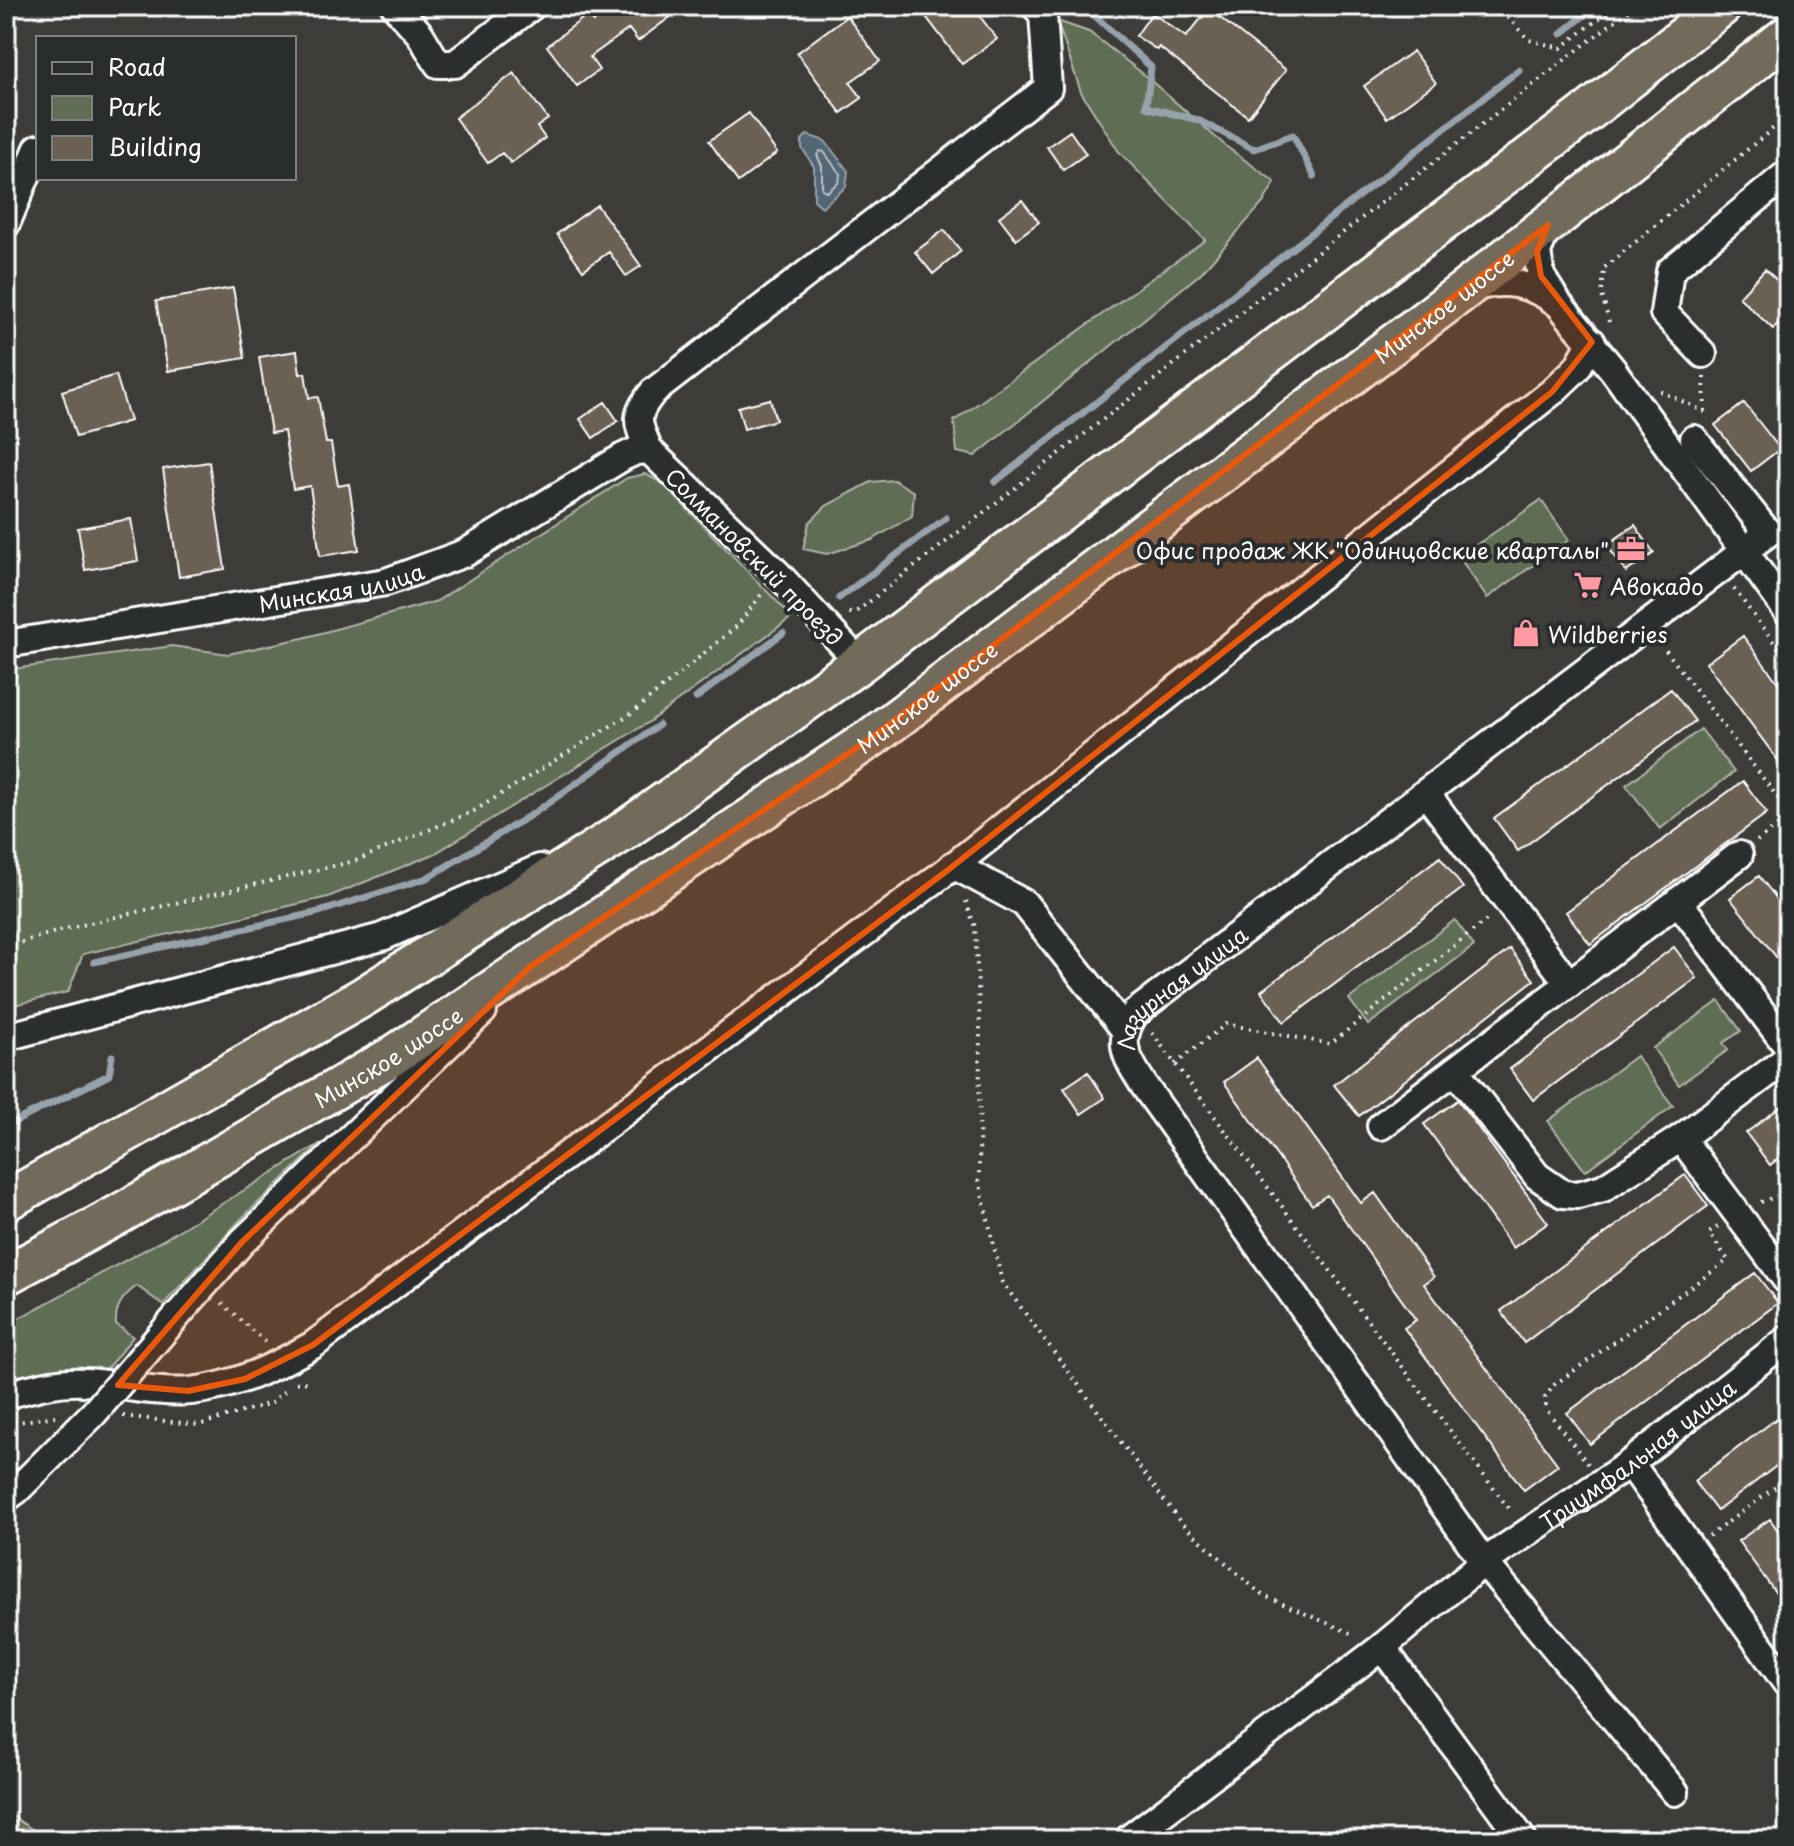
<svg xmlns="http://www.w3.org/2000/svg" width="1794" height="1846" viewBox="0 0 1794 1846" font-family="'Playpen Sans',sans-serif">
<rect width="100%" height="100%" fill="#3e3c39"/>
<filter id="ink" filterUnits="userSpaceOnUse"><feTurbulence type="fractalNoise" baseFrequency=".0125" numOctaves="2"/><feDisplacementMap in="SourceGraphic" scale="16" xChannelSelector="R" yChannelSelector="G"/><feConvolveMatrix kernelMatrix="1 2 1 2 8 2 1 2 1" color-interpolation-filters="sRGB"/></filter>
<g filter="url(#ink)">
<path fill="#606d54" stroke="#b0b6aa" stroke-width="2" d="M1057,21L1089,32L1142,73L1227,147L1275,182L1263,203L1200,274L975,456L957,452L954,421L1205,240L1119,152L1081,92Z
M645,474L662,483L792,617L649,722L434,854L328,897L83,954L68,992L6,1007V670L172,646L228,654L303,638L437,601L627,478Z
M894,480L914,492L912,516L872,540L827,554L803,549L809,523L826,506L871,482Z
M1541,500L1569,540L1487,598L1459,557Z
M1701,729L1734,772L1660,829L1626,785Z
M1455,920L1474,946L1368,1025L1349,999Z
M1719,1001L1741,1031L1723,1043L1728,1050L1679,1085L1653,1048Z
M1636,1056L1673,1106L1585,1171L1548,1121Z
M321,1143L241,1219L163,1305L137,1286C123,1296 115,1306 116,1324L133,1337L103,1373C66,1368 42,1368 6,1380V1325L163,1240Z
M6,1812L48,1840H6Z"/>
<path fill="#526675" stroke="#97a3ac" stroke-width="2" d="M807,135L825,141L848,171L846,187L822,207L814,200V167L802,148V140Z"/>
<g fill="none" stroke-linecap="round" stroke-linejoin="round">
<path stroke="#bac2c8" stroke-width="2" d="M820,151L824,152L840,174L839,182L827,192L822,189V166L817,155Z"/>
<path stroke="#97a3ac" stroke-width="7" d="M1084,6L1151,67L1146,107L1198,120L1254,149L1293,135L1314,176
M1561,34L1596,6
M995,482L1519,70
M839,598L946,518
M696,698L783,633
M94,962L319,912L427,878L534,813L659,725
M6,1126L109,1075L112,1056"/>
</g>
<path fill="#6b6052" stroke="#fff" stroke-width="2" d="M615,6H685L638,41L629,29L590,57L599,70L577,86L547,46L587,15L593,22Z
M918,6H972L997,39L962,64Z
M1209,9L1286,70L1248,117L1159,47L1157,50L1136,36L1152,13L1186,37Z
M847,16L880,61L850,82L862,98L841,113L797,53Z
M1413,51L1436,83L1387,118L1364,86Z
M514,73L548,119L537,127L545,138L511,163L502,153L488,163L455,118Z
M749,113L777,153L738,182L709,141Z
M1070,131L1086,154L1063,170L1047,147Z
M1022,200L1039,222L1016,239L999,217Z
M597,205L641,266L626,276L609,252L583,270L557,234Z
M944,230L961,251L933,274L915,252Z
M1765,269L1788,291V313L1773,329L1739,297Z
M233,288L245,358L168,371L156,301Z
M297,351L300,374L305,373L309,398L318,397L326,443H331L338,486L349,484L359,550L320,556L310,486L293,489L284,431L271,433L259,357Z
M116,375L130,421L76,437L62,391Z
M770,399L776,420L744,429L738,407Z
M605,402L618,421L593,438L580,419Z
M1744,403L1780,449L1751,471L1715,425Z
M209,462L225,569L179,577L163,469Z
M131,519L138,561L85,570L78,528Z
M1635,525L1654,553L1626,572L1607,545Z
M1743,636L1788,696V774L1706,663Z
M1671,689L1695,721L1518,851L1494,818Z
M1743,781L1767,813L1590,944L1566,912Z
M1440,857L1463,888L1284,1022L1261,991Z
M1759,876L1788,913V972L1730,898Z
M1674,947L1697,978L1533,1100L1510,1069Z
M1510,949L1534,980L1359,1116L1334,1085Z
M1257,1058L1361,1203L1375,1193L1434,1277L1424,1284L1558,1465L1524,1490L1404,1328L1416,1320L1327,1195L1312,1205L1224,1082Z
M1088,1072L1105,1098L1081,1114L1064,1088Z
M1458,1100L1548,1223L1513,1248L1424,1124Z
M1788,1101V1151L1770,1165L1746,1133Z
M1685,1175L1708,1206L1524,1343L1501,1311Z
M1755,1273L1778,1303L1590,1444L1567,1413Z
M1788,1410V1457L1717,1511L1694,1481Z
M1770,1519L1788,1545V1610L1738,1541Z"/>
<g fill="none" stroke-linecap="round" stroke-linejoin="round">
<defs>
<g id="minor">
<path d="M395,6L420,34L438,64H455L532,6"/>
<path d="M6,224L38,148"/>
<path d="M1548,225L1537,252L1541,276L1558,303L1613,370L1788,612"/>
<path d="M1473,288C1505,278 1529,283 1556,302"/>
<path d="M1703,354L1664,313L1670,271L1788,173"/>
<path id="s1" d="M6,644L386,582L465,553L623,457L636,451L649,450"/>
<path d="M860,663L777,573L649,450C637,422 633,417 653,392L1048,88L1043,14L1035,6"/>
<path d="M1426,793L1569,984"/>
<path d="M953,865L1024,903L1125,1030"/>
<path d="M1678,901L1788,1047"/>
<path d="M6,1037L382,937L540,868"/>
<path d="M1455,1070L1537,1176L1563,1194L1578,1195L1603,1188L1681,1138L1788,1058"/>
<path d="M1381,1126L1739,855"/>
<path d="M1681,1138L1788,1282"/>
<path d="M177,1316L242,1242L483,1011"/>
<path d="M6,1395C32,1388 58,1380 85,1382C120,1384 156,1394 191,1391C236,1386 274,1367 313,1345L948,870L1552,392L1577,368L1592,342"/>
<path d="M1630,1463L1788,1685"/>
<path d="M1382,1647L1523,1840"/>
<path id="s2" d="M1675,1792L1484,1562L1145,1087C1128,1060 1114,1042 1136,1012L1768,533L1694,439"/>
<path id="s3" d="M1127,1840L1382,1647L1484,1562L1630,1463L1788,1339"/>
</g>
<g id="highway">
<path d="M6,1201L363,997L621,833L860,663L1584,115L1722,6"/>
<path id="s4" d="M6,1275L116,1216L391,1057L871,738L1462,292L1788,35"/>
</g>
</defs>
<use href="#minor" stroke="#fff" stroke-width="32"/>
<use href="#highway" stroke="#fff" stroke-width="44"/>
<path stroke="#fff" stroke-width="4" stroke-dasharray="2 6" stroke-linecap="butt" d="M1496,6L1529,40L1561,48L1615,6
M1609,322L1602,295L1604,268L1788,116
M1704,377L1705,412
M1660,391L1705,412
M1734,589L1788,661
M849,613L856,612L1634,6
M1661,644L1788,811
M1757,841L1788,818
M966,901L975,927L980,1026L979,1180L1002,1282L1181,1523L1262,1595L1355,1635
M6,947L65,929L355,861L474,811L633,712L737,626L764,591
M1152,1033L1512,1513
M1175,1064L1226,1024L1330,1044L1489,918
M1761,1202L1788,1192
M222,1303L266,1343
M296,1383L310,1382
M123,1416L199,1425L271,1403L289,1387
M6,1424L55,1416
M1588,1464L1546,1409L1545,1398L1554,1385L1728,1260L1709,1233L1719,1226
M1709,1536L1777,1486L1788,1487"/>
<use href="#minor" stroke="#2a2d2e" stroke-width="26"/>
<use href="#highway" stroke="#726b5a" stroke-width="38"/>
<defs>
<path id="minor-bridge" d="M6,1498L17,1490L93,1414L177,1316"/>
</defs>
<use href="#minor-bridge" stroke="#fff" stroke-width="32" stroke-linecap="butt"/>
<use href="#minor-bridge" stroke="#2a2d2e" stroke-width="26"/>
</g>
</g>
<path fill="#e8590c" fill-opacity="0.2" stroke="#e8590c" stroke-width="6" stroke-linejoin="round" d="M1548,225L1537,252L1541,276L1592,342L1552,392L948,870L313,1345L245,1379L188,1391L118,1385L242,1242L531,966L871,738Z"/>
<defs>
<symbol id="office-bare" viewBox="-9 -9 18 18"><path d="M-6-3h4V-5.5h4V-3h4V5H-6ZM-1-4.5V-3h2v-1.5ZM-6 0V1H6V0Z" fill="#ff9aa2" stroke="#2a2d2e" stroke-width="2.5" paint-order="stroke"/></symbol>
<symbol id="supermarket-bare" viewBox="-9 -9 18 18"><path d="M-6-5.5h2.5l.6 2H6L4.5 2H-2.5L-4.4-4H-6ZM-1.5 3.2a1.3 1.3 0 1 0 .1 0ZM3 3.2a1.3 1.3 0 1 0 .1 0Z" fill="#ff9aa2" stroke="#2a2d2e" stroke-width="2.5" paint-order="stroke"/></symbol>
<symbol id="shop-bare" viewBox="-9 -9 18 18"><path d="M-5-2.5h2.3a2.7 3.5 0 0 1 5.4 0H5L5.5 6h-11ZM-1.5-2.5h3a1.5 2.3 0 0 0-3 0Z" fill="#ff9aa2" stroke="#2a2d2e" stroke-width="2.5" paint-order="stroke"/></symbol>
</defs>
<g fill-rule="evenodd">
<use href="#office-bare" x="1611" y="529" width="40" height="40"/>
<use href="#supermarket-bare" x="1568" y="565" width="40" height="40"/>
<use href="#shop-bare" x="1506" y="613" width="40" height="40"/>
</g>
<g text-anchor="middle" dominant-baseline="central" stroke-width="8" stroke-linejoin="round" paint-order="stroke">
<g font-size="22" fill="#fff" stroke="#2a2d2e">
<text stroke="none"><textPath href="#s4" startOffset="1736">Минское шоссе</textPath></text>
<text transform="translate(755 556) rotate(45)">Солмановский проезд</text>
<text stroke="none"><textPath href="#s1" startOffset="340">Минская улица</textPath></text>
<text stroke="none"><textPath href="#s4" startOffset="1088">Минское шоссе</textPath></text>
<text stroke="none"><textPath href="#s2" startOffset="1012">Лазурная улица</textPath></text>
<text stroke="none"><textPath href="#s4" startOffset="440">Минское шоссе</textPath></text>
<text stroke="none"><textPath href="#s3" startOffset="640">Триумфальная улица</textPath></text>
</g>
<g font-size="22" fill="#fff" stroke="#2a2d2e" text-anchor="start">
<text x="1609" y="549" text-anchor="end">Офис продаж ЖК "Одинцовские кварталы"</text>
<text x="1610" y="585">Авокадо</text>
<text x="1548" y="633">Wildberries</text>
</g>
</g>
<rect width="1794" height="1846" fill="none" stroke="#2a2d2e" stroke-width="32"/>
<rect x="16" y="16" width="1762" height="1814" fill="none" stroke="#fff" stroke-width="3" filter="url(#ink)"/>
<rect x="36" y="36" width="260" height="144" fill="#2a2d2e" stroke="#7f8182" stroke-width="2"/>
<rect x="52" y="62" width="40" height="12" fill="#2a2d2e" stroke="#7f8182" stroke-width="2"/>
<text x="108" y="76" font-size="24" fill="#ffffff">Road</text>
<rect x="52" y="96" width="40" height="24" fill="#606d54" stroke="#7f8182" stroke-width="2"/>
<text x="108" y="116" font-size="24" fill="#ffffff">Park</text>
<rect x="52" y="136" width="40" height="24" fill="#6b6052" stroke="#7f8182" stroke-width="2"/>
<text x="108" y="156" font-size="24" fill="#ffffff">Building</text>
</svg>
